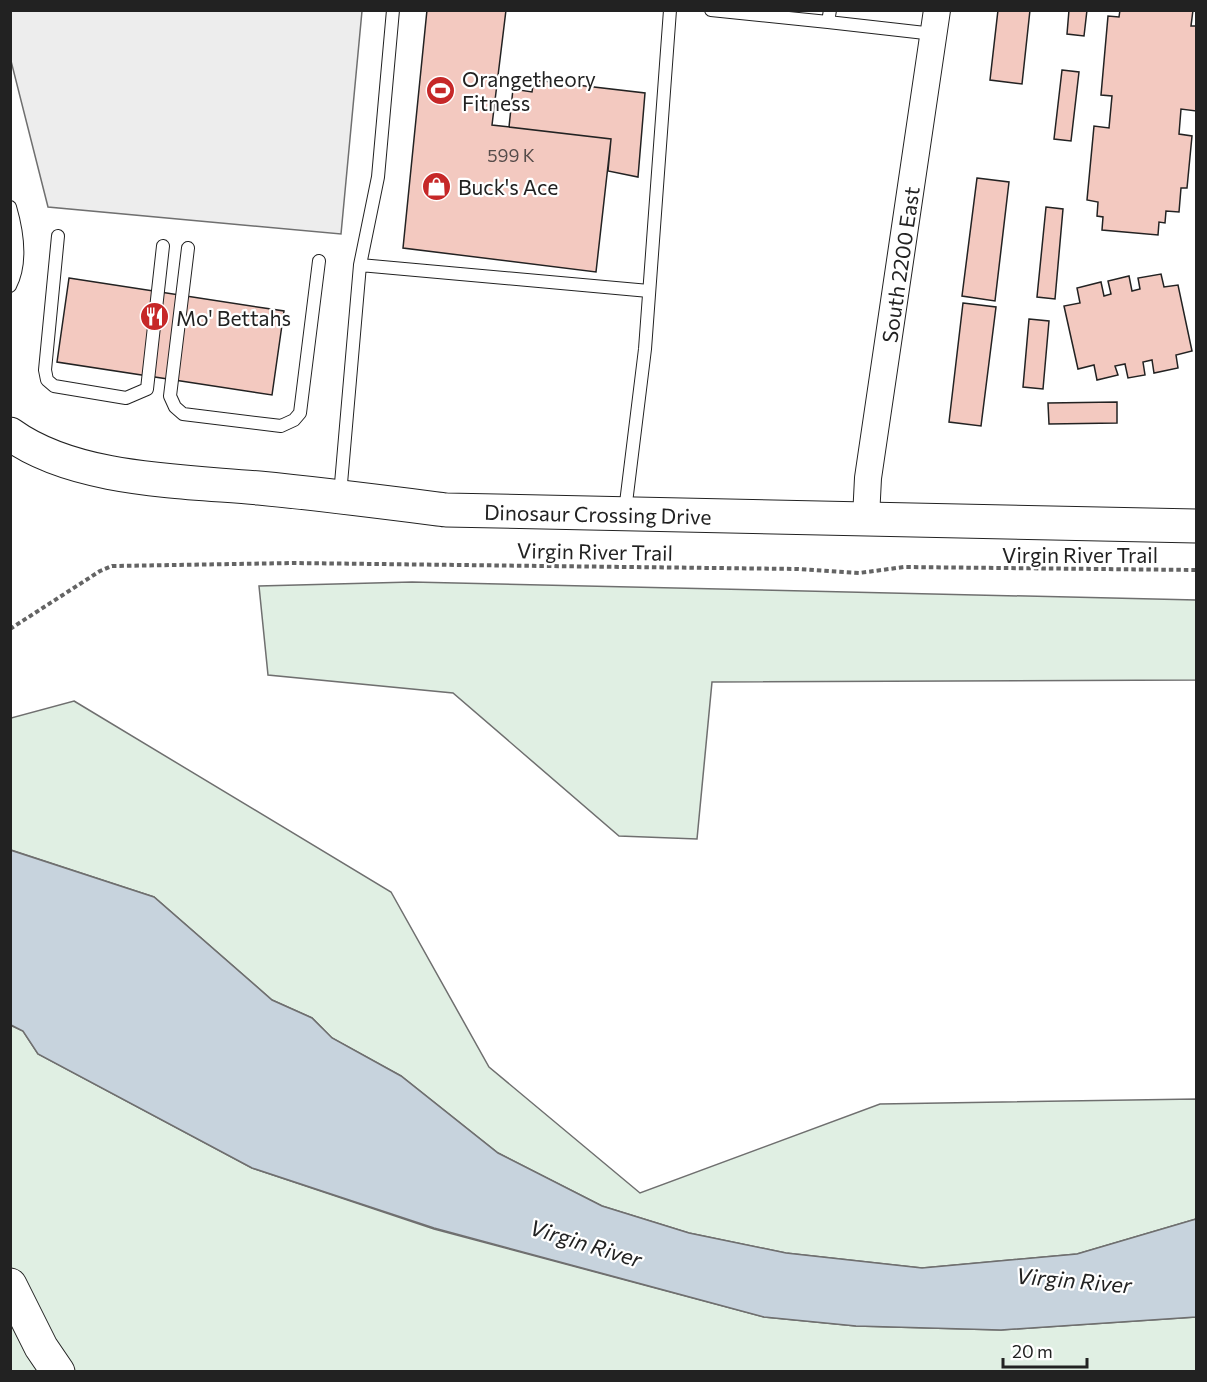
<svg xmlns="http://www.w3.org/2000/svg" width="1207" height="1382" viewBox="0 0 1207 1382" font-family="Commissioner,sans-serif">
<rect width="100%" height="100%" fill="#fff"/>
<path fill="#e0efe3" stroke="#6f6f6f" stroke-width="1.5" d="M412,582L1196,600V680L712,682L697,839L619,836L453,693L268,675L259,586Z
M74,701L391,892L489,1067L640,1193L880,1104L1196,1099V1219L1077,1254L922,1268L786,1253L689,1233L602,1206L498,1153L401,1076L332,1038L312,1018L272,1000L154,897L11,850V718Z
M10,1025L23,1031L38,1054L252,1168L434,1229L764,1317L856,1326L1001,1330L1196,1317V1371H11Z"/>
<path fill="#ededed" stroke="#6f6f6f" stroke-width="1.5" d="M10,11H362L341,234L48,207L11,61Z"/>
<path fill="#c7d3dd" stroke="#6f6f6f" stroke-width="1.5" d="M10,850L154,897L272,1000L312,1018L332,1038L401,1076L498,1153L602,1206L689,1233L786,1253L922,1268L1077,1254L1196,1219V1317L1001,1330L856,1326L764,1317L434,1228L252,1168L38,1054L23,1031L11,1025Z"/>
<path fill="#f3c9c0" stroke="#222" stroke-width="1.5" d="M427,10H506L492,125L611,139L596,272L403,248Z
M998,10H1030L1022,84L990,80Z
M1069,10H1087L1084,36L1067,34Z
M1120,10H1193L1191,26H1196V111L1181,109L1179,134L1192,136L1187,188H1181L1179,212L1166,211L1165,223L1159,222L1158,235L1102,230L1103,217L1097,216L1098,202L1087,200L1094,126L1109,128L1112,96L1101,95L1108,16L1119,17Z
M1062,70L1079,72L1071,141L1054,139Z
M534,80L645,93L638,177L608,171L611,139L509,127L513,89L532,92Z
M977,178L1009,182L995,301L962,296Z
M1046,207L1063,209L1055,299L1037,297Z
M1161,274L1164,287L1178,285L1192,351L1176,355L1178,368L1154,373L1152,360L1143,362L1145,375L1128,378L1125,364L1115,366L1118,375L1097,380L1094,365L1078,369L1064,306L1080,303L1077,288L1101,282L1104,296L1111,294L1108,281L1129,276L1132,291L1140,289L1138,278Z
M69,278L284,311L272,395L57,362Z
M963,303L996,307L981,426L949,422Z
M1029,319L1049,321L1043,389L1023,387Z
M1117,402V423L1049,424L1048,403Z"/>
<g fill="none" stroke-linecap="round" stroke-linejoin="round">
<defs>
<path id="lane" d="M711,10L828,22
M830,10L828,22L934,34
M10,207C17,231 22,263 10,286
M58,236L45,370L47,380L54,386L126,398L147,389L163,246
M188,248L170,396L175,407L183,414L281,426L294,420L300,413L319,261
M360,265L649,291
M340,495L360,265L378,177L393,10
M625,511L645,349L670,10"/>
<g id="street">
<path id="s1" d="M866,518L868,478L937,10"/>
</g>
<g id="secondary">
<path id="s2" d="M10,434C75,481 181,481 259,488C321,494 383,502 446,510L1196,526"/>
<path d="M10,1285L41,1347L58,1372"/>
</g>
</defs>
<use href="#lane" stroke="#222" stroke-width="14"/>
<use href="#street" stroke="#222" stroke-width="28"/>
<use href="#secondary" stroke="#222" stroke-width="35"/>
<path stroke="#646464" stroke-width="4" stroke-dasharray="4.5 3" stroke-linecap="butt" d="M10,629L100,571L112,566L292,563L798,569L859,573L904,567L1196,570"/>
<use href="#lane" stroke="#fff" stroke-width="12"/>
<use href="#street" stroke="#fff" stroke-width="26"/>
<use href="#secondary" stroke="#fff" stroke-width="33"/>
</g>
<defs>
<symbol id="stadium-disc" viewBox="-11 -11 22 22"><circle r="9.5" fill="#c62828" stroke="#fff"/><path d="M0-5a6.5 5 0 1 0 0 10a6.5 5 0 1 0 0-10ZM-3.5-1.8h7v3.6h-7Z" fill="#fff"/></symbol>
<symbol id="shop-disc" viewBox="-11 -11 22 22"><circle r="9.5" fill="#c62828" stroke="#fff"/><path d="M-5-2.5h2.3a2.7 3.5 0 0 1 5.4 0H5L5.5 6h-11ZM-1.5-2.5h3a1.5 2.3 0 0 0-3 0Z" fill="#fff"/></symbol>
<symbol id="restaurant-disc" viewBox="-11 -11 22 22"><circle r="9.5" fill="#c62828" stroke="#fff"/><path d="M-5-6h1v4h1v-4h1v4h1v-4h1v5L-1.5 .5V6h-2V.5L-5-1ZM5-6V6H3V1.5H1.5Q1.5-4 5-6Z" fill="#fff"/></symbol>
</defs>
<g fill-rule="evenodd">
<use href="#stadium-disc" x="424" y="74" width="33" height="33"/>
<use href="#shop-disc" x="420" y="170" width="33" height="33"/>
<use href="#restaurant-disc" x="138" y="300" width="33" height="33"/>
</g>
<g text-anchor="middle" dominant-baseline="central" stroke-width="4.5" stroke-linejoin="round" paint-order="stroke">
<g font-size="18" fill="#564c4a">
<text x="511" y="155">599 K</text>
</g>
<g font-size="21" fill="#222" stroke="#fff" text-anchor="start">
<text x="462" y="78">Orangetheory<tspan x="462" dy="24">Fitness</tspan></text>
<text x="458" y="186">Buck's Ace</text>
<text x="176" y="317">Mo' Bettahs</text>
</g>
<g font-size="21" fill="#222" stroke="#fff">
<text stroke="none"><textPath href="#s1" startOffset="256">South 2200 East</textPath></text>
<text stroke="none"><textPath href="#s2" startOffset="598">Dinosaur Crossing Drive</textPath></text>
<text transform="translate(595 551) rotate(1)">Virgin River Trail</text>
<text x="1080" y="554">Virgin River Trail</text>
</g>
<g font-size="22" font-style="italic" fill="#222" stroke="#fff">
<text transform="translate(586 1243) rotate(17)">Virgin River</text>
<text transform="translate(1074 1280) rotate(5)">Virgin River</text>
</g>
</g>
<rect width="1207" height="1382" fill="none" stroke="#222222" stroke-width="24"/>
<path d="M1003 1358v9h84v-9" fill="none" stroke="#222222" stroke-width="3"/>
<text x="1012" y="1358" font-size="18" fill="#222222" stroke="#ffffff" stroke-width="4.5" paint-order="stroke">20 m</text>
</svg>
